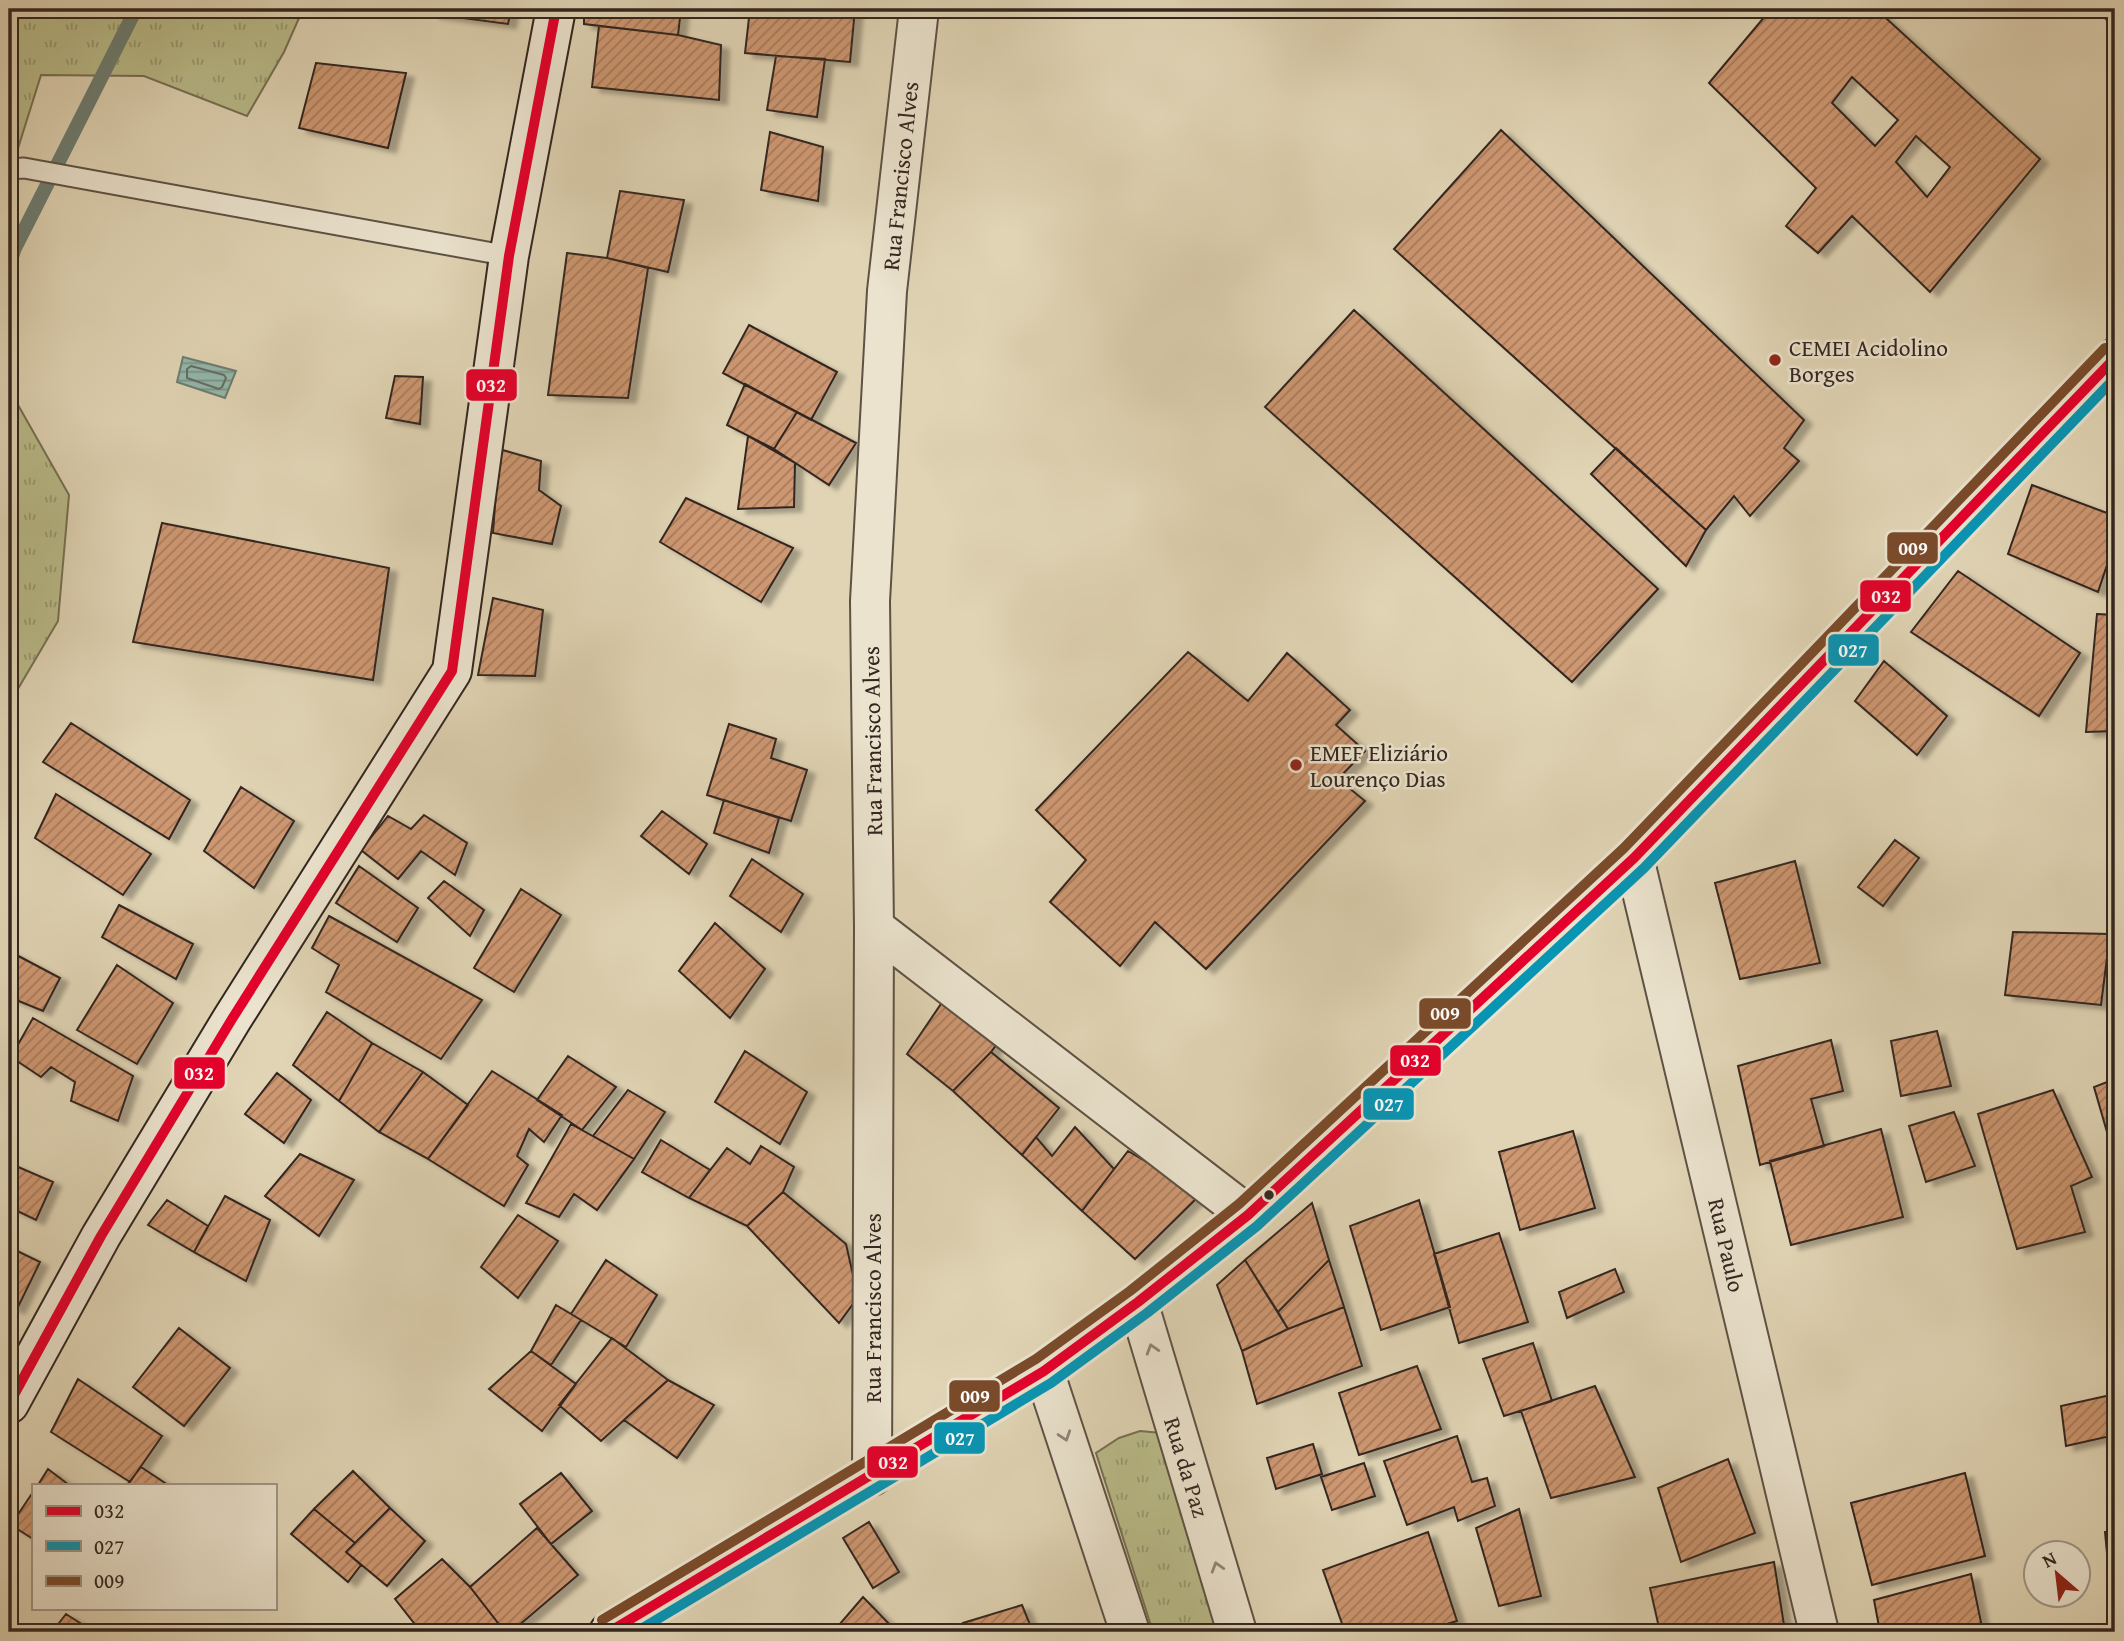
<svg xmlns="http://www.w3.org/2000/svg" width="2124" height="1641" viewBox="0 0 2124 1641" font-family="'Gentium Book Plus',serif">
<defs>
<pattern id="grass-tufts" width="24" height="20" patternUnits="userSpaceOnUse" patternTransform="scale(1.75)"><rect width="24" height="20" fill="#b9bb89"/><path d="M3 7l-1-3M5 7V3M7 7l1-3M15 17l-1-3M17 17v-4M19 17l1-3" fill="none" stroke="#979870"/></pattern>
<pattern id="water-rules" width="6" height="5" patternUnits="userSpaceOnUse" patternTransform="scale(1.75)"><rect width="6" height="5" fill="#94b8ab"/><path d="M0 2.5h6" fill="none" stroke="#79958b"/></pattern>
<pattern id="building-hatch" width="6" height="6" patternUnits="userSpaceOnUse" patternTransform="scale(1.75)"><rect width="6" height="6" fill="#cd9771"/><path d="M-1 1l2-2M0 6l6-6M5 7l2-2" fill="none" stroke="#a77b5c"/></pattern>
<filter id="shadow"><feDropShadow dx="8" dy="4.5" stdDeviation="2" flood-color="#0004"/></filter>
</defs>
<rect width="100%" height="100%" fill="#e0d4b4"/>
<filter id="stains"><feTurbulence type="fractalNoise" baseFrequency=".00286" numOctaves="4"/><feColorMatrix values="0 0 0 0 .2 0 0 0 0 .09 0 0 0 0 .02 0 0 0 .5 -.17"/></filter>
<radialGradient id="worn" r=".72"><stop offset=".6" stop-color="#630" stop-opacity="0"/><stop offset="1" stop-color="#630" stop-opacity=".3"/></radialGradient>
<path fill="url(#grass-tufts)" stroke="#767054" stroke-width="2" d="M9,9H303L284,52L247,116L144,76L41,75L9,177Z
M9,389L69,495L58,621L9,704Z
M1140,1431L1161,1433L1222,1632H1153L1096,1453L1119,1438Z"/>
<path fill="url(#water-rules)" stroke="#6d7e73" stroke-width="2" d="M183,357L236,371L225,398L177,382Z"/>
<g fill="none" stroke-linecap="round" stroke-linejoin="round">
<path stroke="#646f66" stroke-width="2" d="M191,366L224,375L226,378L222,387L219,389L187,378V369Z"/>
<path stroke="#6d7e73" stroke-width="14" d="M9,265L15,248L136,9"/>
</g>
<path fill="url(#building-hatch)" stroke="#332620" stroke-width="2" fill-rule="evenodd" filter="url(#shadow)" d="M433,9H511L508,24L432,14Z
M584,9H681L678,35L584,24Z
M750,9H855L850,62L745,53Z
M1771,9H1876L2040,159L1930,292L1852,216L1818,253L1786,226L1816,188L1709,83ZM1852,77L1898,120L1875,146L1832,103ZM1916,136L1950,167L1927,197L1896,162Z
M2099,9H2115V27L2097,11Z
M599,26L678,35L721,45L719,100L592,87Z
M776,56L825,59L817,117L767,110Z
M316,63L406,73L388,148L299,128Z
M1501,130L1804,420L1784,448L1799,461L1750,516L1734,496L1706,530L1394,249Z
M770,132L823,147L818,201L761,190Z
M620,191L684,200L668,272L607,258Z
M567,253L607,258L648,268L628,398L548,395Z
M1354,310L1658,589L1572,682L1265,407Z
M749,325L837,372L811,420L723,373Z
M395,376L423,377L420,424L386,418Z
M745,384L797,412L774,449L727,425Z
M797,412L856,443L829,485L774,449Z
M748,436L795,463L794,507L738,509Z
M1616,448L1706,530L1686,566L1591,474Z
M499,449L541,461L539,490L561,506L552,544L493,533Z
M2032,485L2115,516V541L2098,592L2008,554Z
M686,498L793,548L761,602L660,542Z
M162,523L389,568L373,680L133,642Z
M1958,571L2080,653L2039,716L1911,632Z
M493,598L543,610L535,676L478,675Z
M2097,614L2115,615V731L2086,732Z
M1188,652L1248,701L1287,653L1350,710L1336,725L1365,751L1338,779L1365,801L1206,969L1155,922L1120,966L1050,902L1086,860L1036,810Z
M1884,661L1947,716L1917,755L1855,701Z
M71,723L190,800L169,839L43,762Z
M729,724L776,739L771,758L807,770L791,821L707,795Z
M241,787L294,821L254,888L204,851Z
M56,794L151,854L123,895L35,838Z
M724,800L779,818L769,853L714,833Z
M662,811L707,844L689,874L641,836Z
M424,815L467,843L455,875L421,851L398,879L361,850L388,816L411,829Z
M1895,840L1919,858L1883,906L1858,887Z
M752,859L803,894L781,932L730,896Z
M1795,861L1820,963L1740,979L1715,883Z
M359,866L418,908L397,942L336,903Z
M444,881L484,910L470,936L428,898Z
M521,889L561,915L514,992L474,968Z
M119,905L193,944L176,979L102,937Z
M329,916L482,1000L441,1059L326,992L339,965L312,948Z
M715,923L765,969L730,1018L679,971Z
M2013,932L2110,934L2101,1005L2005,995Z
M9,951L60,978L43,1011L9,997Z
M117,965L173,1003L137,1064L77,1030Z
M945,998L999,1041L991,1052L953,1091L907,1054Z
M327,1012L372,1043L339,1101L293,1065Z
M33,1018L133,1076L118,1121L71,1101L75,1082L51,1067L41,1077L11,1057Z
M1937,1031L1951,1086L1901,1096L1891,1041Z
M1831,1040L1843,1091L1811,1099L1824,1146L1760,1165L1738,1066Z
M372,1043L423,1072L379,1132L339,1101Z
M745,1051L807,1092L780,1144L715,1102Z
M991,1052L1059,1108L1022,1155L953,1091Z
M568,1056L616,1087L582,1130L537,1100Z
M492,1071L562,1115L544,1142L529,1129L517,1156L528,1165L504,1206L428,1159Z
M423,1072L468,1105L428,1159L379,1132Z
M277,1073L311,1100L284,1143L245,1114Z
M2115,1079V1137L2109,1139L2094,1087Z
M628,1090L665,1112L634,1159L593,1136Z
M2053,1090L2092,1177L2071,1186L2085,1232L2017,1249L1978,1114Z
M1954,1112L1975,1166L1926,1182L1909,1126Z
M571,1124L634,1159L597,1210L574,1194L559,1217L526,1203Z
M1075,1127L1114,1169L1082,1211L1022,1155L1036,1137L1052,1156Z
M1881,1129L1903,1217L1791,1245L1770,1161Z
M1573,1131L1595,1208L1520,1230L1499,1152Z
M661,1140L710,1170L689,1198L642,1172Z
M761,1146L794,1167L783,1192L747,1226L689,1198L727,1148L750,1164Z
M1128,1151L1201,1194L1135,1259L1082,1211Z
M300,1154L354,1180L319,1236L265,1196Z
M9,1163L53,1182L36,1220L9,1207Z
M783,1192L846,1244L858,1297L839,1323L747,1226Z
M225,1196L270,1220L246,1281L194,1252Z
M167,1200L208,1226L194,1252L148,1225Z
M1419,1200L1450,1307L1381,1330L1350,1226Z
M1312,1203L1329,1260L1278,1312L1245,1260Z
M518,1215L558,1241L518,1298L481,1267Z
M1499,1233L1528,1322L1459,1343L1434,1254Z
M9,1247L40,1262L17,1309L9,1306Z
M606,1260L657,1295L626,1347L571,1314Z
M1245,1260L1288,1329L1242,1351L1217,1285Z
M1329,1260L1344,1307L1288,1329L1278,1312Z
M1615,1269L1624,1292L1567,1318L1559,1292Z
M556,1305L581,1320L551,1365L531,1351Z
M1344,1307L1362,1366L1257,1404L1242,1351L1288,1329Z
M179,1328L230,1368L184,1426L133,1387Z
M612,1338L668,1380L601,1441L559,1405Z
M1533,1343L1552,1401L1504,1416L1483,1359Z
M531,1351L576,1384L542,1431L489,1389Z
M1417,1366L1441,1429L1359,1455L1339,1393Z
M78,1379L162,1436L130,1482L51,1432Z
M668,1380L714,1405L677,1458L624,1420Z
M1595,1386L1635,1477L1551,1498L1521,1411Z
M2115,1394V1435L2066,1446L2061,1406Z
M1457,1436L1472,1482L1487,1478L1495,1506L1458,1521L1454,1507L1407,1525L1384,1461Z
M1313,1444L1322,1474L1276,1489L1267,1458Z
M1728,1459L1755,1533L1681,1562L1658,1488Z
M1364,1463L1375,1496L1332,1510L1321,1477Z
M141,1467L168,1485H127Z
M48,1469L69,1485H38Z
M353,1471L390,1508L355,1543L314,1509Z
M561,1473L592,1511L551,1544L520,1504Z
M1965,1473L1985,1556L1872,1585L1851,1503Z
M33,1492V1539L11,1525Z
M390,1508L425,1541L387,1586L346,1552Z
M314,1509L355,1543L346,1552L361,1565L348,1582L291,1534Z
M1519,1509L1541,1596L1499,1606L1476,1528Z
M869,1522L899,1572L873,1588L843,1538Z
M537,1528L578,1575L511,1632H505L470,1587Z
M2115,1530V1606H2112L2105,1532Z
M1428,1532L1457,1621L1419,1632H1345L1323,1570Z
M442,1559L470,1587L505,1632H421L395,1599Z
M1774,1562L1784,1625L1755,1632H1660L1650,1588Z
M1971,1574L1983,1632H1880L1874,1600Z
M863,1597L897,1632H833Z
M1022,1605L1033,1632H966L963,1623Z
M66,1614L94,1632H52Z"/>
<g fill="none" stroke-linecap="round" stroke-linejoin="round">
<defs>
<path id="lane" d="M9,169L24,168L509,256"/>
<path id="street" d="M1634,858L1819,1632
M874,927L1248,1215
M1138,1302L1237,1632
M1044,1371L1130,1632
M872,1476L874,927L870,601L887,291L919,9"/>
<path id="secondary" d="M9,1404L101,1236L232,1019L452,671L509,256L556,9
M609,1632L1044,1371L1138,1302L1248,1215L1634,858L2115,358"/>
</defs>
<use href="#lane" stroke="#5e5245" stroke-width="23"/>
<use href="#street" stroke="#5e5245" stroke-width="42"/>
<use href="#secondary" stroke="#332620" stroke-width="42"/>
<use href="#lane" stroke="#ebe3ce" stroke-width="19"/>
<use href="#street" stroke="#ebe3ce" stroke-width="38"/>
<use href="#secondary" stroke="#ebe3ce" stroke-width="38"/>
<defs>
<path id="bus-1" d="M9,1404L101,1236L232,1019L452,671L509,256L556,9
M609,1632L1044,1371L1138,1302L1248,1215L1634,858L2115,358"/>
<path id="bus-2" d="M636,1632L1051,1383L1147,1313L1257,1226L1644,868L2115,378"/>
<path id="bus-3" d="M602,1620L1036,1359L1130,1291L1239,1204L1624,848L2105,348"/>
</defs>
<use href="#bus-1" stroke="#ebe3ce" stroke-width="16"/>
<use href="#bus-2" stroke="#ebe3ce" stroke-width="16"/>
<use href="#bus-3" stroke="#ebe3ce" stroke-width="16"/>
<use href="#bus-1" stroke="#e4002b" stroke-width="10"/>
<use href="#bus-2" stroke="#0895b4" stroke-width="10"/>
<use href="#bus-3" stroke="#7a4b2a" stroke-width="10"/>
</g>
<defs><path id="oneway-chevron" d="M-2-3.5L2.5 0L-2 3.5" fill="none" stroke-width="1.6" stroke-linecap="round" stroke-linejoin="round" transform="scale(1.75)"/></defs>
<g stroke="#8f8477">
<use href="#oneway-chevron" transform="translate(1152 1349) rotate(-107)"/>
<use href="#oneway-chevron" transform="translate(1065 1436) rotate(72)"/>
<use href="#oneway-chevron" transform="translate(1217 1567) rotate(-107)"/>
</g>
<g fill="#8f2418" stroke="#ebe3ce" stroke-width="2.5">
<circle cx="1775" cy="360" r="7"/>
<circle cx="1296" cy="765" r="7"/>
</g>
<circle fill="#332620" stroke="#ebe3ce" stroke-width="2.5" cx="1269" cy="1195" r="6"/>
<g text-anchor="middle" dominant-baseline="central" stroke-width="5" stroke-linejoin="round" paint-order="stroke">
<g font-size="23" fill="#332620" stroke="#ebe3ce">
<text transform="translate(900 176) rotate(-84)">Rua Francisco Alves</text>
<text transform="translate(872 741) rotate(-91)">Rua Francisco Alves</text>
<text transform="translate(1727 1245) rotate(77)">Rua Paulo</text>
<text transform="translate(872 1308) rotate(-90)">Rua Francisco Alves</text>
<text transform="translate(1187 1467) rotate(73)">Rua da Paz</text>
</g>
<g font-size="23" fill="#332620" stroke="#ebe3ce" text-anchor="start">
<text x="1789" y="347">CEMEI Acidolino<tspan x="1789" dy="26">Borges</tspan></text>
<text x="1310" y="752">EMEF Eliziário<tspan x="1310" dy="26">Lourenço Dias</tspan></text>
</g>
</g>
<g stroke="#ebe3ce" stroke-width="2.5">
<rect x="465" y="368" width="53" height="34" rx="7" fill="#e4002b"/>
<rect x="1886" y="531" width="53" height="34" rx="7" fill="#7a4b2a"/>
<rect x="1859" y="579" width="53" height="34" rx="7" fill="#e4002b"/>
<rect x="1827" y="633" width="53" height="34" rx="7" fill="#0895b4"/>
<rect x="1418" y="997" width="54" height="33" rx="7" fill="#7a4b2a"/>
<rect x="1389" y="1044" width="53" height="33" rx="7" fill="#e4002b"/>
<rect x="173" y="1056" width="53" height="34" rx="7" fill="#e4002b"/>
<rect x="1362" y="1087" width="53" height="34" rx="7" fill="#0895b4"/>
<rect x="948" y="1379" width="53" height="34" rx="7" fill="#7a4b2a"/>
<rect x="933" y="1421" width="53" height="34" rx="7" fill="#0895b4"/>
<rect x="866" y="1445" width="53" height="34" rx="7" fill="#e4002b"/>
</g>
<g font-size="19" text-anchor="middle" font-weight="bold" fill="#fff">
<text x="491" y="392">032</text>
<text x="1913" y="555">009</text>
<text x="1886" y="603">032</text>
<text x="1853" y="657">027</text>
<text x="1445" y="1020">009</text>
<text x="1415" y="1067">032</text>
<text x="199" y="1080">032</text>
<text x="1389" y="1111">027</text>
<text x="975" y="1403">009</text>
<text x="960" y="1445">027</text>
<text x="893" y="1469">032</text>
</g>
<rect width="2124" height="1641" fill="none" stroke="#e0d4b4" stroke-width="35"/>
<rect x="10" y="10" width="2103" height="1620" fill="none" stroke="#332620" stroke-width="3.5"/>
<rect x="18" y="18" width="2089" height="1606" fill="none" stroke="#332620" stroke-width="2"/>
<rect x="32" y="1484" width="245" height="126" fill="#ebe3ce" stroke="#a19788" stroke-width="2"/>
<rect x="46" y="1506" width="35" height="10" fill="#e4002b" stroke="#a19788" stroke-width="2"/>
<text x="94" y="1518" font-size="21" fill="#332620">032</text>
<rect x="46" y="1541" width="35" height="10" fill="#0895b4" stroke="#a19788" stroke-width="2"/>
<text x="94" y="1554" font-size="21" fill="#332620">027</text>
<rect x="46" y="1576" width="35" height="10" fill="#7a4b2a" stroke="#a19788" stroke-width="2"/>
<text x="94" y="1588" font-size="21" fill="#332620">009</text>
<g transform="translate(2057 1574) rotate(332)"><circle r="33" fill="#ebe3ce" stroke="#a19788" stroke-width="2"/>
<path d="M0-5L12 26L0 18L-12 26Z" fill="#8f2418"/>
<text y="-10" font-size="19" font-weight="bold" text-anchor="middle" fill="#332620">N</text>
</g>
<rect width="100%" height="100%" filter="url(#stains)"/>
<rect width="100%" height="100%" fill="url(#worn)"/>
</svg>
